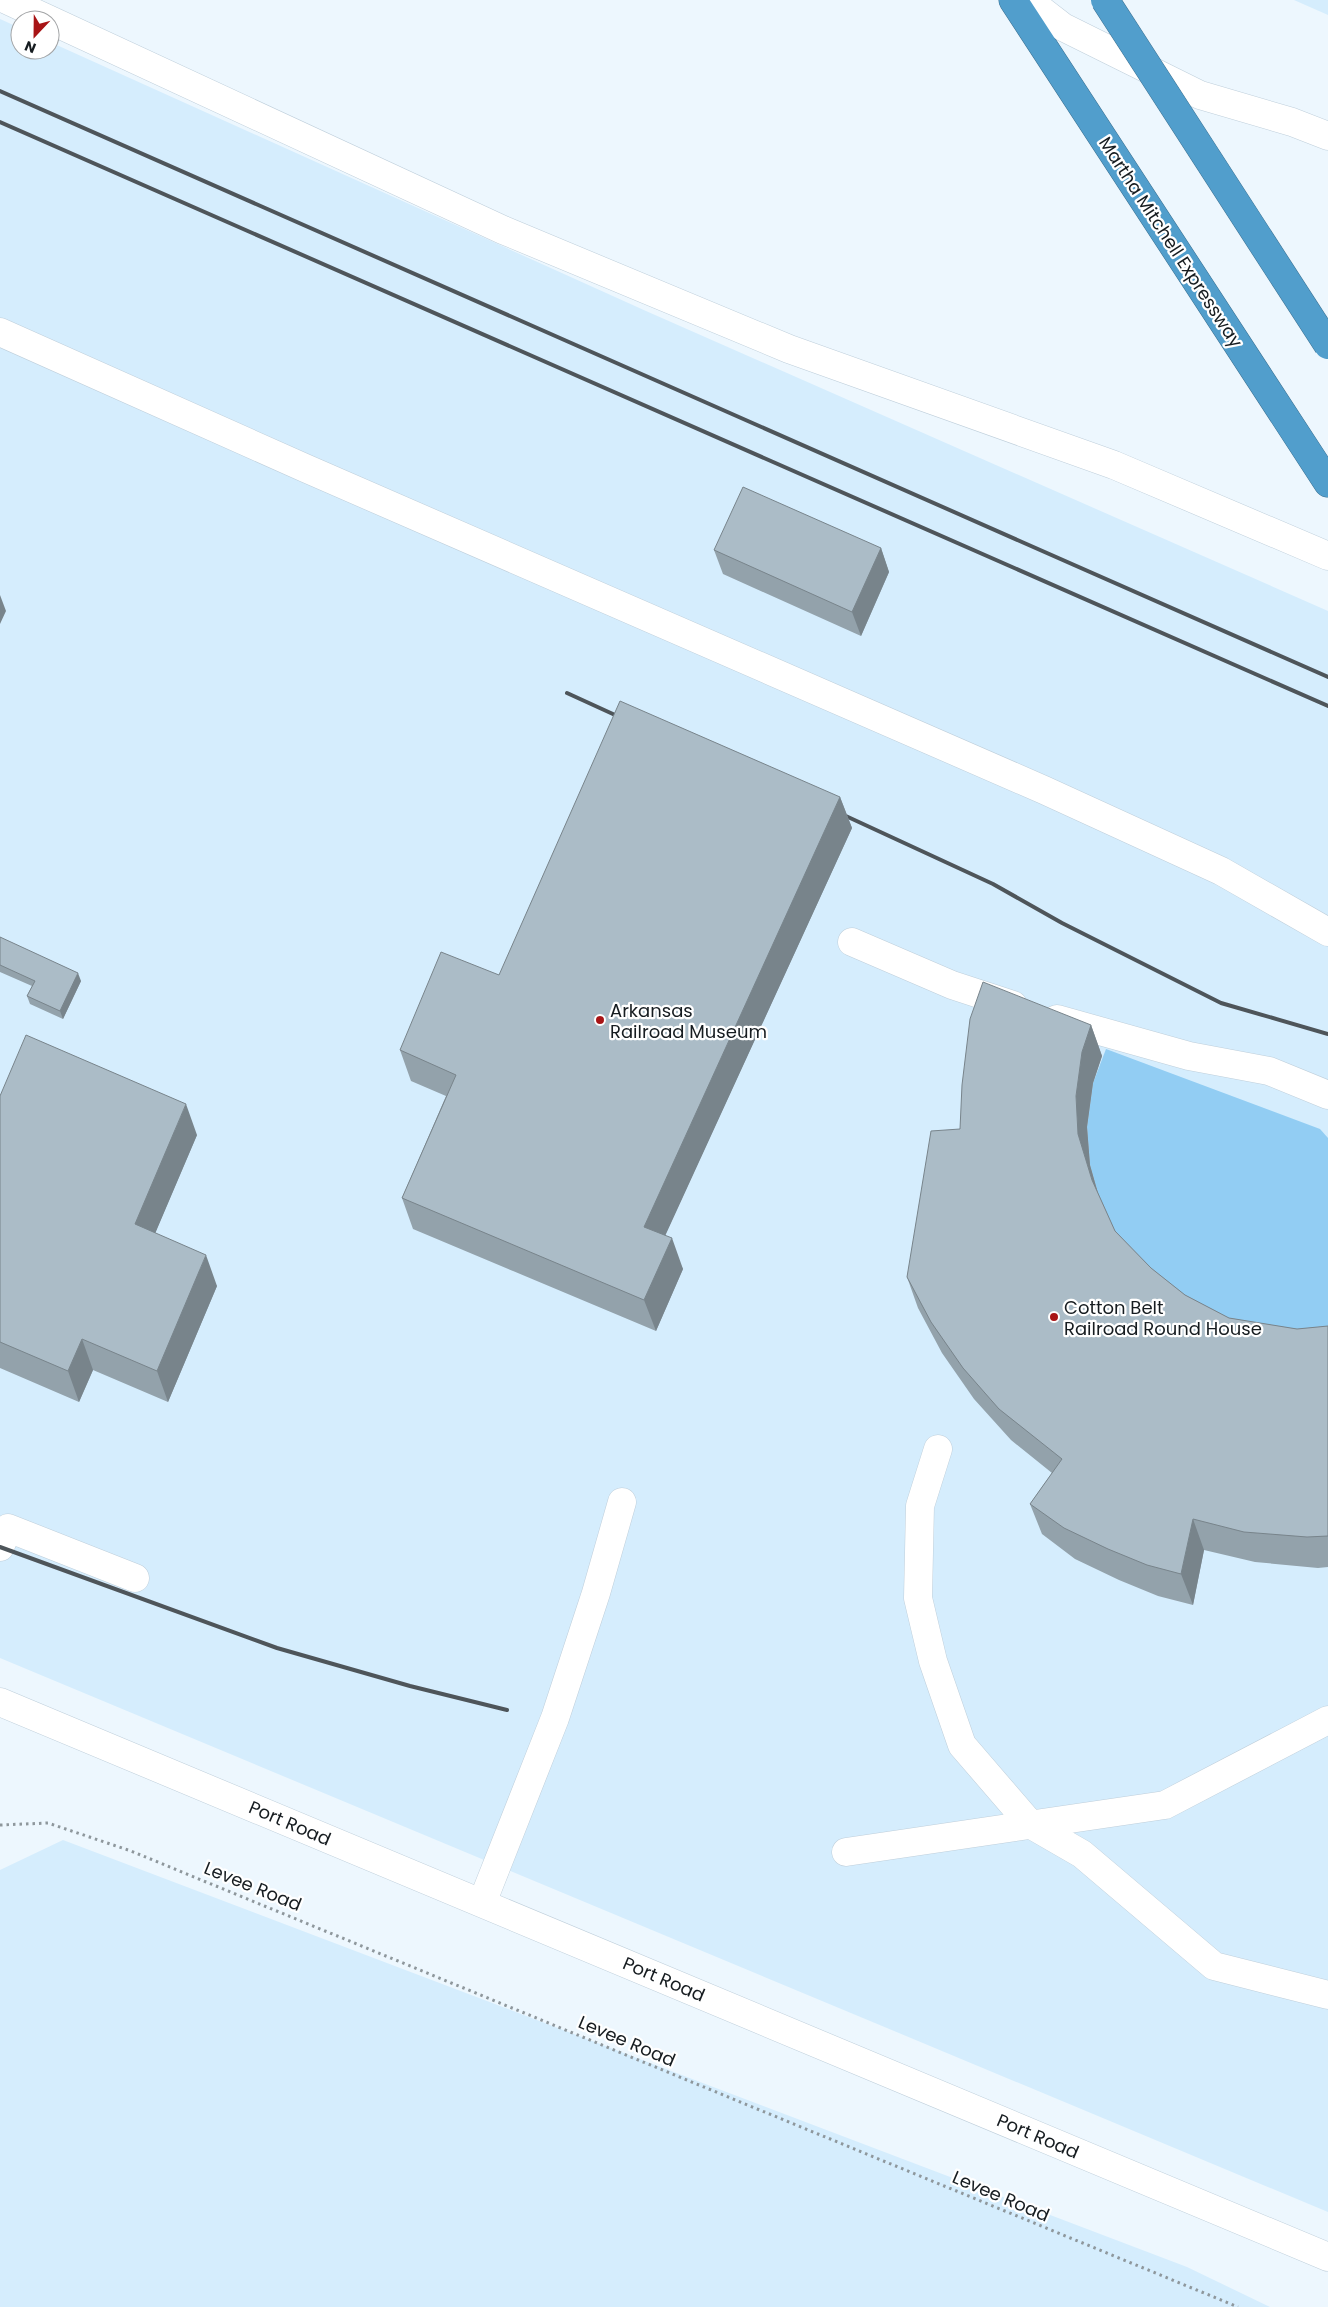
<svg xmlns="http://www.w3.org/2000/svg" width="1328" height="2307" viewBox="0 0 1328 2307" font-family="Poppins,sans-serif">
<rect width="100%" height="100%" fill="#edf7fe"/>
<path fill="#d5edfd" d="M1294,0H1328V15Z
M0,19L20,28V50H50V42L646,311L1328,611V2212L0,1658Z
M63,1840L1187,2267L1270,2307H0V1870Z"/>
<path fill="#92cdf3" d="M1106,1049L1320,1129L1328,1138V1358L1276,1356L1127,1261L1103,1211L1090,1165L1087,1127L1093,1083Z"/>
<g fill="none" stroke-linecap="round" stroke-linejoin="round">
<defs>
<path id="minor" d="M7,0L50,20
M1028,0L1063,27L1200,95L1292,122L1328,136
M50,20L503,230L789,349L1114,465L1328,556
M0,332L305,468L1044,790L1221,871L1328,932
M852,942L952,985L1013,1005
M1057,1019L1189,1056L1269,1071L1328,1095
M938,1449L920,1506L918,1598L933,1661L962,1745L1030,1824L1082,1854L1214,1966L1328,1995
M0,1547L8,1528L135,1578
M0,1702L1328,2257
M846,1852L1165,1805L1328,1720
M482,1903L555,1718L596,1593L622,1502"/>
<path id="highway" d="M1013,0L1328,483"/>
</defs>
<use href="#minor" stroke="#bfcfdb" stroke-width="29"/>
<use href="#highway" stroke="#3c7090" stroke-width="29"/>
<path stroke="#8e979c" stroke-width="3" stroke-dasharray="2.5 4" stroke-linecap="butt" d="M0,1825L48,1823L131,1851L1238,2307"/>
<use href="#minor" stroke="#fff" stroke-width="28"/>
<use href="#highway" stroke="#519ecc" stroke-width="28"/>
<path stroke="#4e555a" stroke-width="4" d="M0,91L1328,677
M0,122L1328,706
M567,693L626,720
M835,811L993,884L1062,923L1221,1003L1328,1034
M0,1547L277,1648L410,1686L507,1710"/>
<defs>
<path id="highway-bridge" d="M1105,0L1328,345"/>
</defs>
<use href="#highway-bridge" stroke="#3c7090" stroke-width="29" stroke-linecap="butt"/>
<use href="#highway-bridge" stroke="#519ecc" stroke-width="28"/>
</g>
<path fill="#93a2ab" d="M881,548L889,572L861,636L723,574L714,550Z
M840,797L852,828L665,1235L683,1269L656,1331L413,1229L402,1198L446,1096L411,1081L400,1050L499,975Z
M0,937L81,981L63,1019L30,1004L27,996L32,986L0,972Z
M1091,1025L1102,1056L1093,1083L1087,1127L1090,1165L1098,1193L1115,1231L1151,1268L1185,1295L1229,1318L1297,1329L1328,1326V1567L1318,1568L1255,1562L1204,1550L1193,1605L1158,1596L1119,1580L1075,1559L1042,1534L1030,1504L1052,1473L1011,1440L974,1399L942,1353L918,1308L907,1277L960,1129Z
M0,1096L197,1135L155,1233L217,1286L168,1402L93,1370L79,1402L0,1368Z"/>
<path fill="#78848b" d="M881,548L889,572L861,636L852,612Z
M0,595L6,611L0,624Z
M840,797L852,828L655,1258L644,1227Z
M78,973L81,981L63,1019L60,1011Z
M1091,1025L1102,1056L1093,1083L1087,1127L1090,1165L1103,1211L1092,1180L1078,1134L1076,1096L1082,1052Z
M186,1104L197,1135L146,1255L135,1224Z
M672,1238L683,1269L656,1331L644,1300Z
M206,1255L217,1286L168,1402L157,1371Z
M82,1339L93,1370L79,1402L68,1371Z
M1193,1519L1204,1550L1193,1605L1181,1574Z"/>
<path fill="#abbcc7" stroke="#78848b" d="M743,487L881,548L852,612L714,550Z
M620,701L840,797L644,1227L672,1238L644,1300L402,1198L456,1075L400,1050L441,952L499,975Z
M0,937L78,973L60,1011L27,996L35,981L0,965Z
M983,982L1091,1025L1082,1052L1076,1096L1078,1134L1092,1180L1115,1231L1151,1268L1185,1295L1229,1318L1297,1329L1328,1326V1536L1307,1537L1244,1532L1193,1519L1181,1574L1147,1565L1108,1549L1064,1528L1030,1504L1062,1459L999,1409L963,1368L931,1322L907,1277L931,1131L960,1129L962,1085L970,1019Z
M26,1035L186,1104L135,1224L206,1255L157,1371L82,1339L68,1371L0,1342V1096Z"/>
<g fill="#a81416" stroke="#fff" stroke-width="2">
<circle cx="600" cy="1020" r="5"/>
<circle cx="1054" cy="1317" r="5"/>
</g>
<g text-anchor="middle" dominant-baseline="central" stroke-width="4.5" stroke-linejoin="round" paint-order="stroke">
<g font-size="18" fill="#161c20" stroke="#fff">
<text transform="translate(1171 242) rotate(57)">Martha Mitchell Expressway</text>
<text transform="translate(290 1823) rotate(23)">Port Road</text>
<text transform="translate(253 1886) rotate(22)">Levee Road</text>
<text transform="translate(664 1979) rotate(23)">Port Road</text>
<text transform="translate(627 2041) rotate(23)">Levee Road</text>
<text transform="translate(1038 2136) rotate(23)">Port Road</text>
<text transform="translate(1001 2196) rotate(23)">Levee Road</text>
</g>
<g font-size="18" fill="#161c20" stroke="#fff" text-anchor="start">
<text x="610" y="1010">Arkansas<tspan x="610" dy="21">Railroad Museum</tspan></text>
<text x="1064" y="1307">Cotton Belt<tspan x="1064" dy="21">Railroad Round House</tspan></text>
</g>
</g>
<g transform="translate(35 35) rotate(202)"><circle r="24" fill="#ffffff" stroke="#a2a4a6"/>
<path d="M0-4L9 19L0 12L-9 19Z" fill="#a81416"/>
<text y="-8" font-size="14" font-weight="bold" text-anchor="middle" fill="#161c20">N</text>
</g>
</svg>
